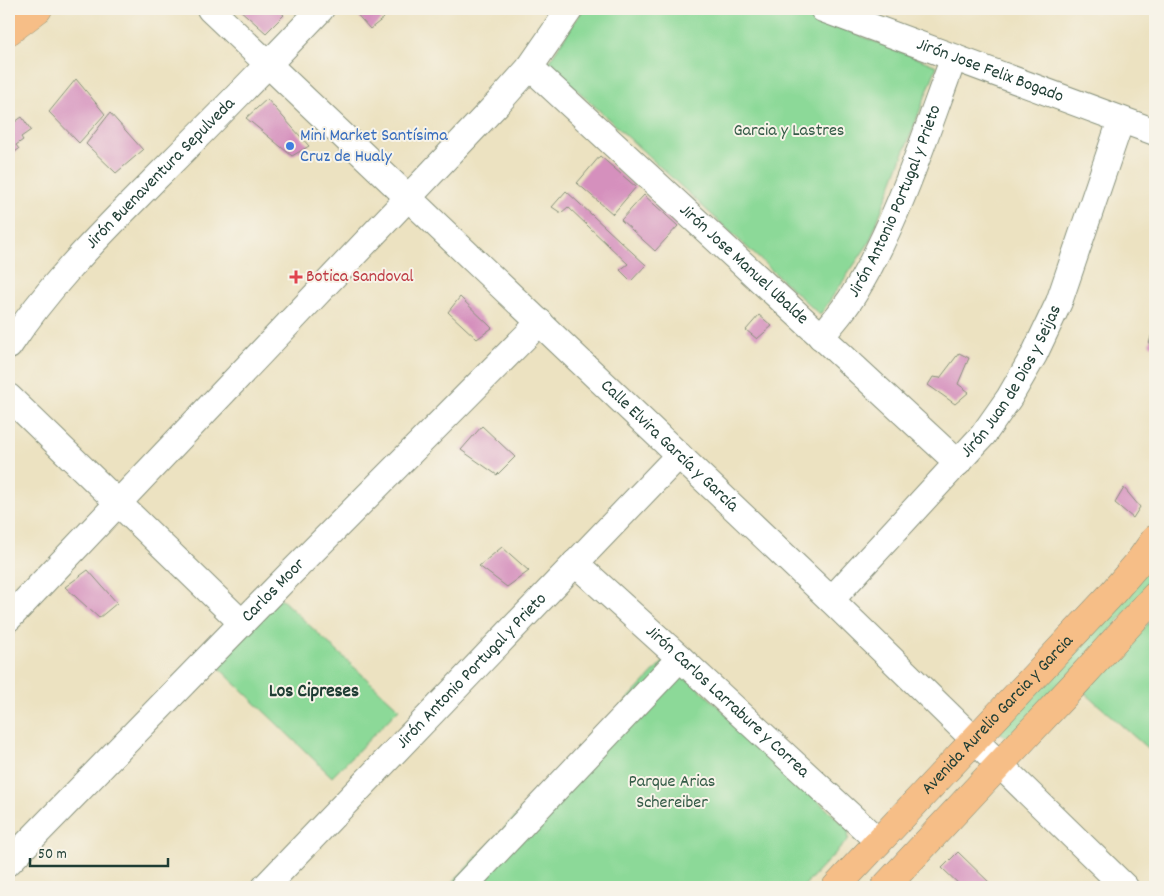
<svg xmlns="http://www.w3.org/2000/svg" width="1164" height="896" viewBox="0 0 1164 896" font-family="Dekko,sans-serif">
<rect width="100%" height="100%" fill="#f7f3e8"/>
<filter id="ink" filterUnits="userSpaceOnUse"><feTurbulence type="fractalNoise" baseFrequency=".02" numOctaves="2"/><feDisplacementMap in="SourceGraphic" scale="10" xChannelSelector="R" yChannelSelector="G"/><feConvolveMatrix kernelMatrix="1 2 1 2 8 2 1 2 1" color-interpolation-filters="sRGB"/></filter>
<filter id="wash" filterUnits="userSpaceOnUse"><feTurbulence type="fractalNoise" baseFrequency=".0096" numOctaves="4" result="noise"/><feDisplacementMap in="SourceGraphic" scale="20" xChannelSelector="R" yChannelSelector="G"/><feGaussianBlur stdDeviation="1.12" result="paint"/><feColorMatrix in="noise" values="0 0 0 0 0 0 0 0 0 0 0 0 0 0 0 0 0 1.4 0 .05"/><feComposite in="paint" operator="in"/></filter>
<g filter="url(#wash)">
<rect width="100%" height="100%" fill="#ece2c1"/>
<path fill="#8cd998" stroke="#568b66" d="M583,9H792L937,66L869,243L820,315L548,63Z
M1155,554V576L1085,662L1011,741L996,729Z
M278,596L399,709L332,777L216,665Z
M1155,616V755L1084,692Z
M667,658L849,830L848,840L803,887H448Z"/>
<g id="blocks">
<path fill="#d590bd" d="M239,9H277L284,15L266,33Z
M356,9H376L384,18L370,29L354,11Z
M76,79L105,114L79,143L49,112Z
M267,99L309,146L292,156L246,118Z
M110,113L143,150L116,173L86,144Z
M22,117L31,130L21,137L23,140L16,145L19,149L9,156V126Z
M600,156L636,187L613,214L577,183Z
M566,191L646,265L631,281L620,270L628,264L568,207L561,213L552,207Z
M644,195L678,226L655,251L621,220Z
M460,297L492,328L477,339L448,312Z
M759,315L772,326L757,339L746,330Z
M1155,322V347L1149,344Z
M959,353L969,358L958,384L969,392L955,404L928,385L933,377L940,378Z
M482,426L515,457L497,475L461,450Z
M1124,488L1140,507L1133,518L1115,503Z
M502,547L529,571L507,587L479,566Z
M88,570L117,603L99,618L65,587Z
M958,852L994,887H962L942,868Z"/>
</g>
</g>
<g filter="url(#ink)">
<use href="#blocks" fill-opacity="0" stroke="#86907a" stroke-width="1"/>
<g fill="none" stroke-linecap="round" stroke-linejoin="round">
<defs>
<g id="minor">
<path id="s1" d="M210,9L831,600L1125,887"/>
<path id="s2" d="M823,9L1155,132"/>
<path id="s3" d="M530,67L958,463"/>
<path id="s4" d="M821,337C832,323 845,309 854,294C897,224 925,135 954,57"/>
<path id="s5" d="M9,346C50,283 104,231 156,178C212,122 267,66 321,9"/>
<path d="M9,397L242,623"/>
<path id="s6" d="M575,563L680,658L879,842"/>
<path id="s7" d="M831,600L983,435L1009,398L1034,355L1059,302L1121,120"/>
<path d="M9,618L498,103L530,67L570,9"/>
<path id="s8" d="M9,862L288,576L540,322"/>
<path id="s9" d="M265,887L679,455"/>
<path d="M463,887L680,658"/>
</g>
<g id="major">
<path d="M9,31L38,9"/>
<path id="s10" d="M836,887L1108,598L1138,563L1155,539"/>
<path d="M885,887L1074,685L1155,596"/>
</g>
</defs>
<use href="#minor" stroke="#86907a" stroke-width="28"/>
<use href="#major" stroke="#86907a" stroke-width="29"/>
<use href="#minor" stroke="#fff" stroke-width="26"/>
<use href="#major" stroke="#f6be87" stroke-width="28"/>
</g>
</g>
<circle fill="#3f7fe0" stroke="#f7f3e8" stroke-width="2" cx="290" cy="146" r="5"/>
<path fill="#e0444e" stroke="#f7f3e8" stroke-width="2" d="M293.5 269.5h5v5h5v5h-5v5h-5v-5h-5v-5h5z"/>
<g text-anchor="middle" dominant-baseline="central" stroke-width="4" stroke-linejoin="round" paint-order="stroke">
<g font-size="18" fill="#1f3d34" stroke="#f7f3e8">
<text stroke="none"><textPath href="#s2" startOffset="178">Jirón Jose Felix Bogado</textPath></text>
<text stroke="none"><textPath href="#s5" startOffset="230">Jirón Buenaventura Sepulveda</textPath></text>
<text stroke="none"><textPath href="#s4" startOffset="156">Jirón Antonio Portugal y Prieto</textPath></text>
<text stroke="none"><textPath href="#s3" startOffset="291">Jirón Jose Manuel Ubalde</textPath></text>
<text stroke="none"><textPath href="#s7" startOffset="285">Jirón Juan de Dios y Seijas</textPath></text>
<text stroke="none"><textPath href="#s1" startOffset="634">Calle Elvira García y García</textPath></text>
<text stroke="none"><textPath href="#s8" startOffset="379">Carlos Moor</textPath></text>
<text stroke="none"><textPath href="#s9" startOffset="299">Jirón Antonio Portugal y Prieto</textPath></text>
<text stroke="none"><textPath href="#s6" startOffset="206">Jirón Carlos Larrabure y Correa</textPath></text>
<text stroke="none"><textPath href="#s10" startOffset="236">Avenida Aurelio Garcia y Garcia</textPath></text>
</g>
<g font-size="18" fill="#355c48" stroke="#f7f3e8">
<text x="789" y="131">Garcia y Lastres</text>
<text x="672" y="782">Parque Arias<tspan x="672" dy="21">Schereiber</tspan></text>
</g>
<g font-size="18" fill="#366cbe" stroke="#f7f3e8" text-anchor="start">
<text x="300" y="136">Mini Market Santísima<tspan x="300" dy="21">Cruz de Hualy</tspan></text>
</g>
<g font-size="18" fill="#be3a42" stroke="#f7f3e8" text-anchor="start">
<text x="306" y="277">Botica Sandoval</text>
</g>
<g font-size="19" font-weight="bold" fill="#1f3d34" stroke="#f7f3e8">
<text x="314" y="692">Los Cipreses</text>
</g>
</g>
<rect width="1164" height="896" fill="none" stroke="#f7f3e8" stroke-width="30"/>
<path d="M30 858v8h138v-8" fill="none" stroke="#1f3d34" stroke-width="2.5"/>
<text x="38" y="858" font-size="15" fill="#1f3d34" stroke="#f7f3e8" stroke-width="4" paint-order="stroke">50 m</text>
</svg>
